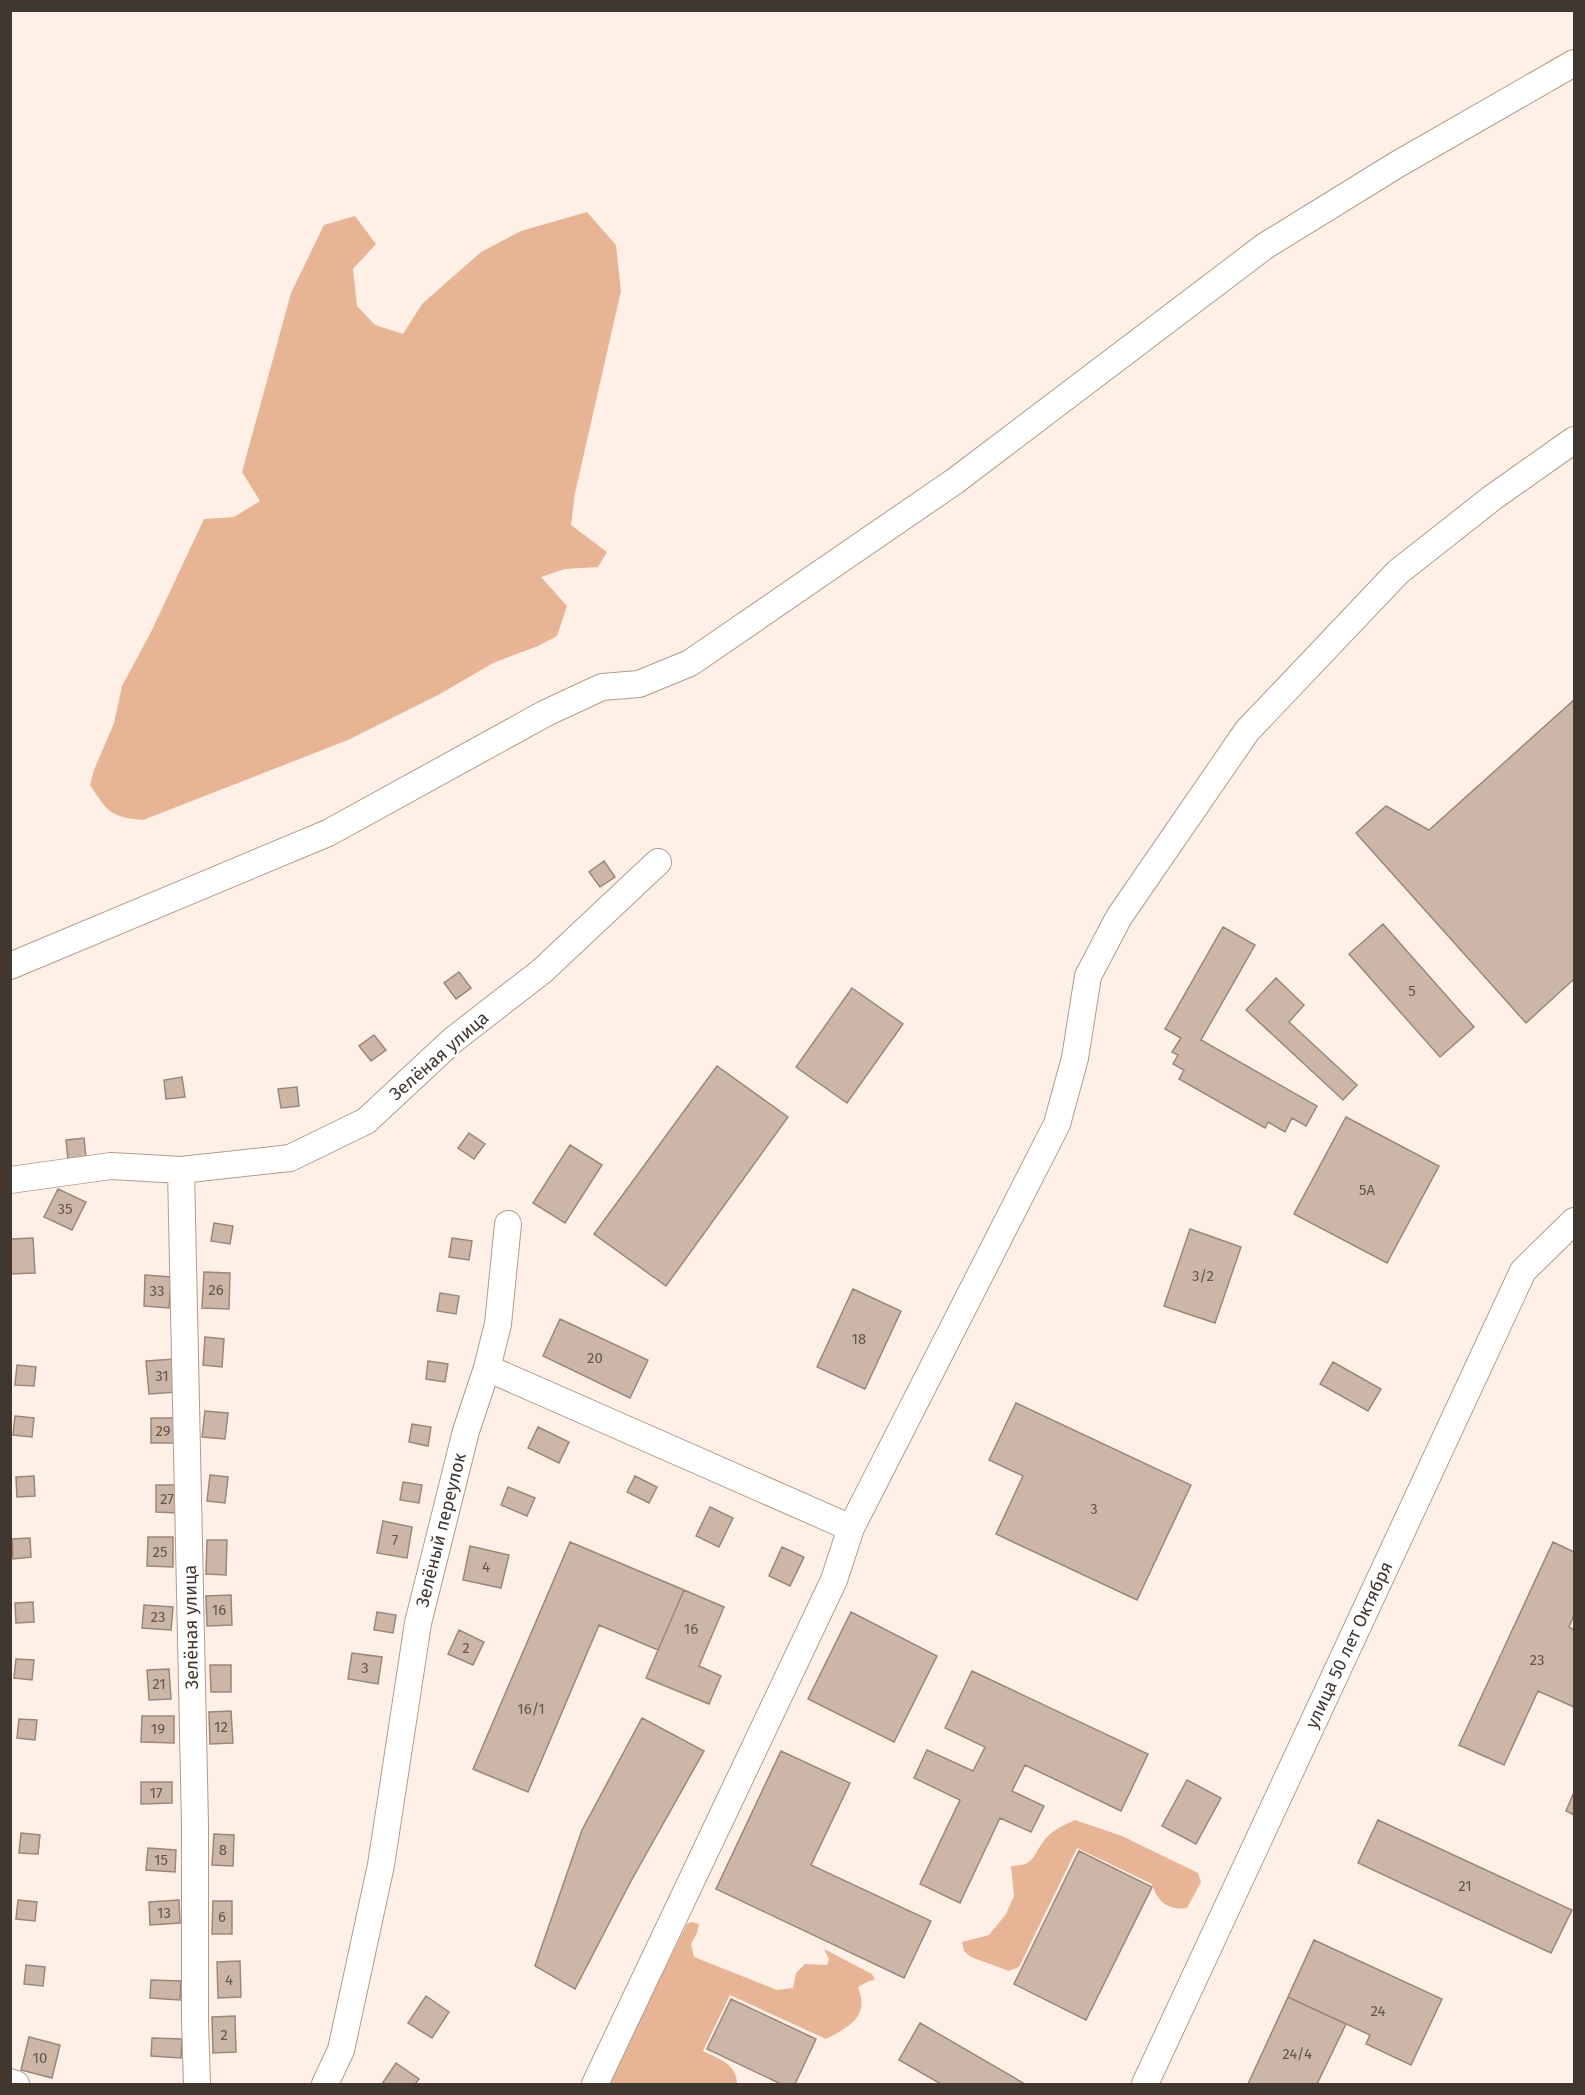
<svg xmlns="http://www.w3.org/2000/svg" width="1585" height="2095" viewBox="0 0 1585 2095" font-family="'Fira Sans',sans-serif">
<rect width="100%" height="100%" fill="#fff0e7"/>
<path fill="#e7b495" d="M587,212L616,245L621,291L575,493L571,525L607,552L598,567L565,569L541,577L567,606L557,636L538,646L493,663L440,694L348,740L143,820C110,817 108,812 90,785L94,770L114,723L122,686L151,632L204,519L234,517L260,501L242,472L291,293L324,225L355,216L376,244L353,269L357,306L375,325L403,334L422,304L481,252L521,231Z
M1075,1820L1122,1836L1198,1873L1201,1882L1187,1908C1168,1911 1157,1901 1152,1884L1077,1848L1019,1967L1009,1971L971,1957L964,1951L962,1942L989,1935L1006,1914L1014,1896L1011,1866C1034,1865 1031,1859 1043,1842C1050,1831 1064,1825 1075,1820Z
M692,1922L699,1924L697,1933L691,1944L694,1957L777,1990L793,1988L796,1973L805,1964L827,1965L829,1959L824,1949L872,1974L875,1980L869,1981L858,1987C870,2017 849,2027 826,2039L730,1995L703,2051C719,2059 737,2064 737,2084H611L610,2079L687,1924Z"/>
<path fill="#ccb6a8" stroke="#9b8778" stroke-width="1.5" d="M1574,700V979L1526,1023L1356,833L1386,806L1429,830Z
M604,861L615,877L600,887L589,872Z
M1383,924L1474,1027L1440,1057L1349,954Z
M1223,927L1255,945L1201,1040L1317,1106L1306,1126L1292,1118L1285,1132L1268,1122L1265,1128L1179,1079L1184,1070L1173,1064L1178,1055L1172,1052L1181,1038L1165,1029Z
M459,972L471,988L456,999L444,983Z
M1276,978L1304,1005L1289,1022L1357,1085L1343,1100L1246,1010Z
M852,988L903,1024L847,1103L796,1067Z
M374,1035L386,1050L371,1061L359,1046Z
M717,1066L788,1117L666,1286L594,1234Z
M182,1077L185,1097L166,1099L164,1080Z
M297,1087L299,1106L281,1108L278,1089Z
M1346,1117L1439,1166L1387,1263L1294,1214Z
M469,1133L485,1144L474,1159L458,1148Z
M84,1138L86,1158L68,1160L66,1140Z
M570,1145L602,1165L565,1223L533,1203Z
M58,1189L86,1202L72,1230L44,1217Z
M214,1223L233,1226L230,1244L211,1241Z
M1190,1229L1241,1247L1215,1323L1164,1306Z
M33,1238L35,1273L10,1274V1239Z
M452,1238L472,1241L469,1260L449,1257Z
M204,1272L230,1273L229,1309L202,1308Z
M145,1275L171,1277L169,1308L144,1306Z
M853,1289L901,1311L865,1389L817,1367Z
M440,1293L459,1296L456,1314L437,1311Z
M560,1319L648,1360L630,1398L543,1356Z
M205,1337L224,1339L222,1367L203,1365Z
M175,1359L177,1392L149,1394L146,1361Z
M428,1361L448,1364L445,1382L426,1379Z
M1333,1362L1381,1389L1368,1411L1320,1384Z
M17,1365L36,1367L34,1386L15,1385Z
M1016,1403L1191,1485L1137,1600L996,1534L1023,1476L989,1460Z
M205,1411L228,1413L225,1439L202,1437Z
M15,1416L34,1418L32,1437L13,1435Z
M151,1418H175V1443H151Z
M412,1424L431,1427L428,1446L409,1442Z
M538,1427L569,1442L559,1463L528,1448Z
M210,1475L228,1477L225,1503L207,1501Z
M34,1476L35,1496L17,1497L16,1477Z
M635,1476L657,1487L649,1503L627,1492Z
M403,1482L422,1485L419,1503L400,1500Z
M156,1485H178V1513L156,1512Z
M508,1487L535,1498L527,1516L501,1505Z
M710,1507L733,1518L719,1547L696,1536Z
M383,1521L412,1527L407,1558L377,1553Z
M148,1537H173V1567L147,1566Z
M30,1538L31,1557L13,1559L12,1539Z
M207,1540H227L226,1575L206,1574Z
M570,1542L684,1590L658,1650L599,1625L528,1792L473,1769Z
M1553,1542L1574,1552V1615L1569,1627L1574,1630V1707L1538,1691L1504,1765L1459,1745Z
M470,1546L509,1555L501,1588L463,1580Z
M782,1547L804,1557L790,1586L769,1576Z
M684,1590L724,1607L699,1666L721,1676L709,1704L646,1678Z
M231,1595L232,1625L207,1626L206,1596Z
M33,1602L34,1622L16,1623L15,1603Z
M144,1605L173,1607L171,1630L142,1628Z
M377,1612L396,1615L393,1633L374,1630Z
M851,1612L937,1656L894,1742L808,1699Z
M459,1630L484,1642L473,1665L448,1654Z
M352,1653L382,1657L378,1684L348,1679Z
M16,1659L34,1660L32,1680L14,1678Z
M210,1665H231V1692H211Z
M169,1669L171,1699L149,1700L147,1670Z
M972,1671L1148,1754L1121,1811L1025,1765L1012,1791L1044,1806L1031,1832L1000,1818L960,1903L920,1884L960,1800L914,1778L927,1750L973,1771L985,1747L945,1728Z
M231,1711L233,1743L210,1744L209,1712Z
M142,1716H174V1743L141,1742Z
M642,1718L704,1751L631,1881L575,1989L535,1966L582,1830Z
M19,1719L37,1720L35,1740L17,1738Z
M781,1751L850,1783L811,1865L931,1921L904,1978L716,1889Z
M1187,1780L1221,1798L1196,1844L1162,1826Z
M141,1782H172V1803L141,1804Z
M1574,1792V1815L1566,1811Z
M1378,1820L1572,1910L1551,1953L1358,1863Z
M21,1833L40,1835L38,1854L19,1853Z
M214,1834L234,1835L233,1866L212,1865Z
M148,1848L176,1850L175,1872L146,1870Z
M1079,1851L1152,1887L1086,2020L1014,1984Z
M18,1900L37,1902L35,1921L16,1919Z
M179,1900L180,1923L150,1925L149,1902Z
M213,1901H232V1934H212Z
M1314,1940L1442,1999L1411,2065L1366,2044L1370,2035L1288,1997Z
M240,1961L241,1997L218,1998L217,1962Z
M26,1965L45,1967L43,1986L24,1984Z
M151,1980L181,1981L180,2000L150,1998Z
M426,1996L449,2012L432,2038L408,2023Z
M1288,1997L1346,2024L1317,2084H1248Z
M731,1999L816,2039L795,2084H781L707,2049Z
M235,2016L236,2052L213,2053L212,2017Z
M920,2023L1025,2084H941L899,2060Z
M29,2037L60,2045L52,2078L21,2070Z
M152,2038L182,2039L181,2058L151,2056Z
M396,2063L419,2079L415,2084H382Z"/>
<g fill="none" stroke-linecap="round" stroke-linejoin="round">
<defs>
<path id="minor" d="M10,966L328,833L546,713L602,687L639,684L690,663L955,481L1265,246L1398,164L1574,63
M181,1170L195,1825V2021L197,2084
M10,1180L111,1166L181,1170L290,1158L366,1121L453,1040L542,971L658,862
M487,1368L498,1324L508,1224
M10,2082L16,2084
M325,2084L341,2050L381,1865L418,1623L466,1431L487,1368L851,1528
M595,2084L834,1580L851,1528L1057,1124L1075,1058L1088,976L1119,917L1247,731L1398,572L1492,498L1574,440
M1145,2084L1523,1271L1574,1221"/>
</defs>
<use href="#minor" stroke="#b19b8e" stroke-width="28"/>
<use href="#minor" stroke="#fff" stroke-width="26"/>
</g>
<g text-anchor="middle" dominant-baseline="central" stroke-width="5" stroke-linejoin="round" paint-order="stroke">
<g font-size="15" fill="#63574f">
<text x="1412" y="991">5</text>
<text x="1367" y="1190">5А</text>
<text x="65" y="1209">35</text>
<text x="1203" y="1276">3/2</text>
<text x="216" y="1290">26</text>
<text x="157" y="1291">33</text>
<text x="859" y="1339">18</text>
<text x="595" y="1358">20</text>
<text x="162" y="1376">31</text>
<text x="163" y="1431">29</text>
<text x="167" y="1499">27</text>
<text x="1094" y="1509">3</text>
<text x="395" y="1540">7</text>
<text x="160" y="1552">25</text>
<text x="486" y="1567">4</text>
<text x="219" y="1610">16</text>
<text x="158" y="1617">23</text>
<text x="691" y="1629">16</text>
<text x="466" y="1648">2</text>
<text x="1537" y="1660">23</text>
<text x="365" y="1668">3</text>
<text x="159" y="1684">21</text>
<text x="531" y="1709">16/1</text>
<text x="221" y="1727">12</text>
<text x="158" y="1729">19</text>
<text x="156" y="1793">17</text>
<text x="223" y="1850">8</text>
<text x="161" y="1860">15</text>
<text x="1465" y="1886">21</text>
<text x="164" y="1913">13</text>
<text x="222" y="1917">6</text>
<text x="229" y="1980">4</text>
<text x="1378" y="2011">24</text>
<text x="224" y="2035">2</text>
<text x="1297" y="2054">24/4</text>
<text x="40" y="2058">10</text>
</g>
<g font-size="18" fill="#403731" stroke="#fff">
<text transform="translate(439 1056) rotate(-41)">Зелёная улица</text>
<text transform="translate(441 1530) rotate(-76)">Зелёный переулок</text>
<text transform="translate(191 1627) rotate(-91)">Зелёная улица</text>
<text transform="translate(1349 1645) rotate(-65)">улица 50 лет Октября</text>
</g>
</g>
<rect width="1585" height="2095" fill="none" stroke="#403731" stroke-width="24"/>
</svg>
